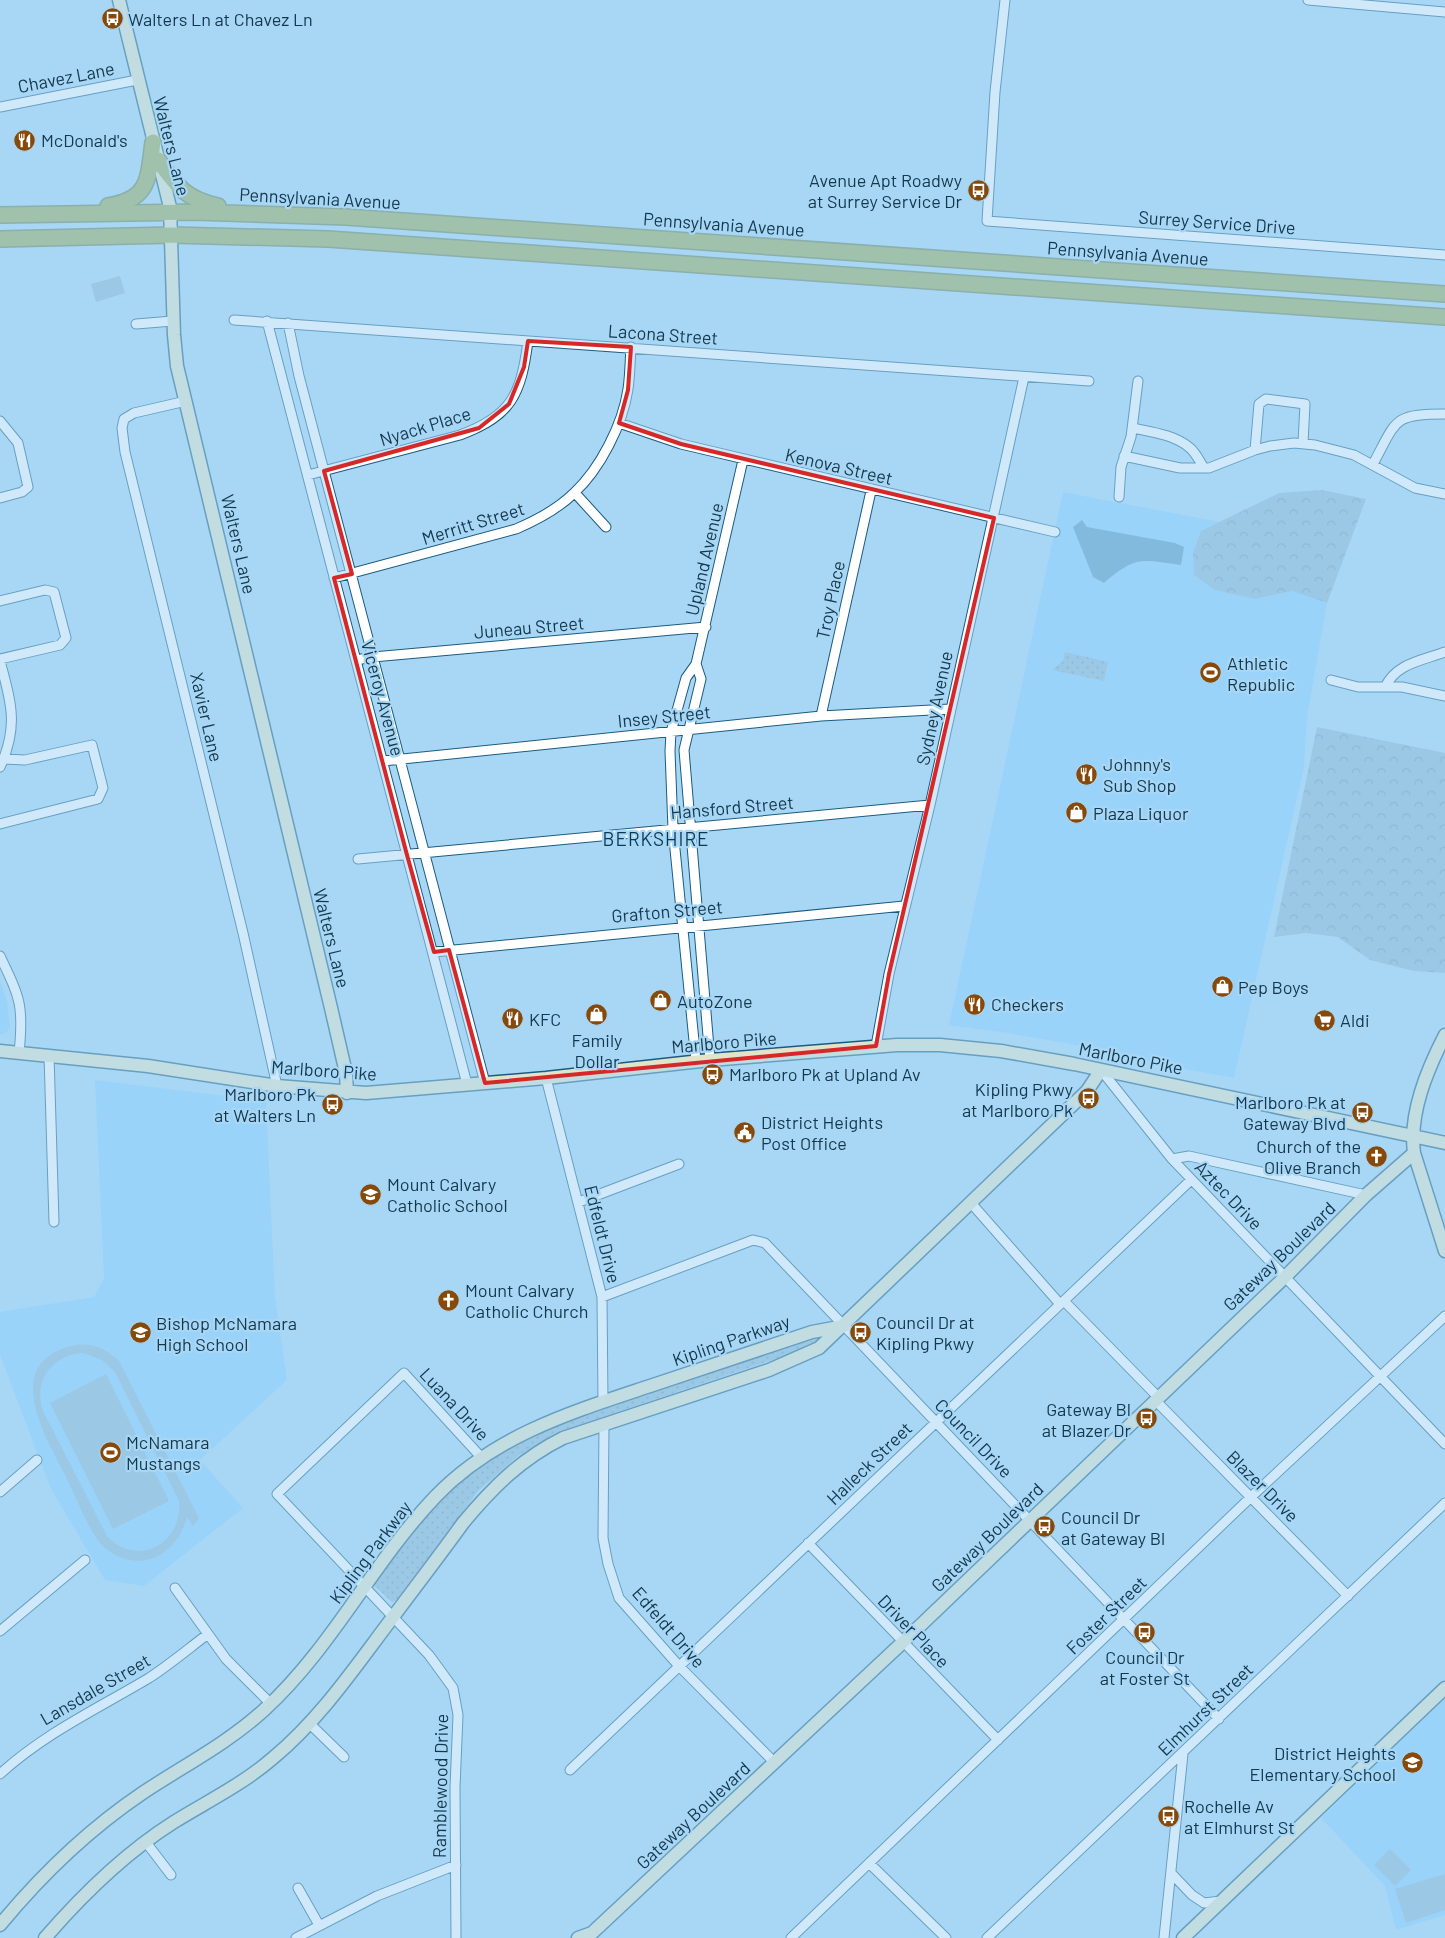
<svg xmlns="http://www.w3.org/2000/svg" width="1445" height="1938" viewBox="0 0 1445 1938" font-family="Barlow,sans-serif">
<defs>
<pattern id="forest-crowns" width="20" height="18" patternUnits="userSpaceOnUse" patternTransform="scale(1.25)"><rect width="20" height="18" fill="#8db5d1"/><path d="M2 6a3 3 0 1 1 6 0M12 15a3 3 0 1 1 6 0" fill="none" stroke="#7294ac"/></pattern>
<pattern id="park-dots" width="8" height="8" patternUnits="userSpaceOnUse" patternTransform="scale(1.25)"><rect width="8" height="8" fill="#8db5d1"/><path d="M2 2h.1M6 6h.1" fill="none" stroke="#7294ac" stroke-width="1.8" stroke-linecap="round"/></pattern>
</defs>
<rect width="100%" height="100%" fill="#a8d7f6"/>
<path fill="#89cffc" d="M1063,492L1220,522L1201,531L1215,590L1255,599L1292,591L1327,603L1307,717L1304,767L1234,1078L1163,1065L1104,1050L1008,1033L949,1025Z
M0,981L7,1001L10,1027L6,1033L0,1035Z
M95,1080L266,1101L275,1297L287,1380L200,1460L243,1508L144,1586L105,1580L51,1489L0,1355V1312L94,1297L104,1278Z
M1445,1698V1915L1396,1930L1385,1886L1321,1818Z"/>
<path fill="url(#forest-crowns)" d="M1322,490L1366,499L1327,603L1292,591L1255,599L1215,590L1194,575L1193,553L1201,531L1279,493Z
M1317,727L1445,753V973L1414,971L1370,960L1338,937L1306,933L1274,937Z"/>
<path fill="url(#park-dots)" d="M1065,652L1108,662L1104,681L1052,670L1063,661Z
M820,1331L824,1336L799,1351L555,1433L539,1443L518,1456L478,1491L399,1599L392,1602L375,1586V1580L397,1548L453,1485L535,1430Z"/>
<path fill="#8db5d1" fill-rule="evenodd" d="M120,276L125,293L96,302L91,284Z
M75,1345C93,1343 106,1349 119,1361L199,1518L193,1526L187,1517C176,1559 133,1577 100,1543C85,1523 76,1497 65,1475C44,1433 0,1362 75,1345ZM83,1353L102,1360L115,1372L179,1501C183,1543 138,1569 107,1536L43,1411C33,1381 52,1355 83,1353Z
M106,1374L169,1501L113,1529L50,1403Z
M1390,1849L1411,1870L1395,1886L1374,1865Z
M1445,1874V1910L1406,1923L1395,1889Z"/>
<path fill="#5698c0" d="M1082,520L1087,527L1175,543L1184,547L1181,565C1140,560 1137,555 1104,583L1093,577L1073,527Z"/>
<g fill="none" stroke-linecap="round" stroke-linejoin="round">
<defs>
<path id="street" d="M1005,0L995,92L987,221L1445,255
M1308,0L1445,12
M0,107L137,80
M234,320L1089,381
M267,321L467,1084
M288,323L299,376L485,1083
M136,324L173,321
M186,401L134,413L124,419L122,428L125,452L243,933L277,1086
M0,421L18,443L28,487L22,492L0,498
M619,423L681,444L1055,532
M1133,428C1152,432 1175,435 1190,448C1196,453 1200,462 1204,468
M1255,450L1259,404L1266,399L1305,404L1303,443
M1124,456L1180,468H1209L1255,450L1270,446L1294,443L1315,445L1354,455L1415,488L1445,494
M1373,464C1397,420 1392,414 1445,414
M308,475L460,435C512,416 521,394 528,341
M575,493L606,527
M1119,497L1121,467L1131,437L1138,381
M334,578L516,529C537,520 558,509 574,493C600,469 623,424 628,389C630,376 630,361 631,347
M0,601L45,590L54,592L66,638L60,645L0,659
M356,660L373,657L706,627
M0,661C11,702 19,726 0,767
M696,664L701,679L684,750L710,1060
M1331,680L1358,687H1402L1445,696
M1385,687C1397,663 1421,661 1445,652
M821,716L871,491
M383,761L821,716L950,709
M0,824L98,799L103,788L92,745L25,760L4,759
M358,859L930,805
M434,952L904,906
M0,956C20,998 24,1005 19,1053
M876,1046L889,974L930,805L1024,377
M49,1055L54,1222
M696,1061L673,829L670,751L671,732L686,678L696,664L743,460
M1101,1070L1172,1159L1445,1444
M546,1078L602,1297L603,1402
M1172,1159L1189,1156L1366,1195
M579,1202L679,1164
M971,1203L1060,1304
M602,1297L753,1240L765,1243L1219,1719
M1064,1301L1158,1397
M1155,1400L1348,1596
M604,1424L603,1538L608,1564L619,1598L679,1666L774,1762
M0,1492L37,1460
M808,1543L998,1740
M175,1588L226,1659L270,1703
M0,1631L85,1560
M310,1724L344,1757
M570,1770L1191,1180
M0,1774C45,1733 97,1709 149,1678C169,1665 188,1649 208,1634
M145,1841L171,1875
M869,1863L946,1938
M1171,1873L1192,1895L1204,1903L1221,1901
M298,1888L319,1925
M296,1938L377,1896L456,1865
M456,1938L455,1787L458,1715L453,1688L429,1655L277,1494L404,1373L481,1457
M791,1938L1251,1497L1445,1316
M987,1938L1445,1503
M1164,1938L1183,1754"/>
<path id="secondary" d="M119,0L170,207L174,335L177,366L331,1008L346,1073L347,1093
M1445,1035C1427,1070 1409,1113 1414,1153L1445,1251
M0,1051L148,1066L277,1086L366,1093L546,1078L710,1060L897,1045H940L1001,1051L1074,1064L1445,1143
M0,1925C42,1874 89,1829 144,1792C185,1765 228,1743 264,1710C332,1648 373,1562 436,1496C495,1435 572,1412 650,1386C704,1368 758,1350 812,1332L844,1326
M45,1938C83,1894 125,1853 174,1822C208,1801 243,1784 273,1758C321,1718 355,1667 393,1617C416,1586 440,1555 463,1523C493,1487 521,1459 563,1438L769,1370L819,1348L1087,1091L1101,1070
M578,1938L592,1933L902,1643L1286,1276L1366,1195L1414,1153
M1183,1938L1445,1688"/>
<path id="highway" d="M158,160C177,186 185,199 218,206
M108,206C150,199 148,179 153,142
M0,215L195,212L346,217L1445,294
M0,239L172,235L328,239L1445,317"/>
</defs>
<use href="#street" stroke="#1a5c80" stroke-width="11"/>
<use href="#secondary" stroke="#1a5c80" stroke-width="15"/>
<use href="#highway" stroke="#697f51" stroke-width="18"/>
<use href="#street" stroke="#fff" stroke-width="9"/>
<use href="#secondary" stroke="#e0e4cb" stroke-width="12"/>
<use href="#highway" stroke="#97a653" stroke-width="15"/>
</g>
<path d="M0 0H1445V1938H0ZM528,341L631,347L628,390L619,423L681,444L994,518L889,974L876,1046L485,1083L449,950L434,952L407,855L334,578L352,574L324,471L479,428L509,404L524,367Z" fill="#a8d7f6" fill-opacity=".55" fill-rule="evenodd"/>
<path fill="none" stroke="#d62828" stroke-width="4" stroke-linejoin="round" d="M528,341L631,347L628,390L619,423L681,444L994,518L889,974L876,1046L485,1083L449,950L434,952L407,855L334,578L352,574L324,471L479,428L509,404L524,367Z"/>
<defs>
<symbol id="bus-disc" viewBox="-11 -11 22 22"><circle r="9.5" fill="#87490a" stroke="#a8d7f6"/><path d="M-5-6H5V4H4V6H2V4H-2V6H-4V4H-5ZM-3.5-4V0h7V-4ZM-3.5 1.2v1.5H-2V1.2ZM2 1.2v1.5H3.5V1.2Z" fill="#fff"/></symbol>
<symbol id="restaurant-disc" viewBox="-11 -11 22 22"><circle r="9.5" fill="#87490a" stroke="#a8d7f6"/><path d="M-5-6h1v4h1v-4h1v4h1v-4h1v5L-1.5 .5V6h-2V.5L-5-1ZM5-6V6H3V1.5H1.5Q1.5-4 5-6Z" fill="#fff"/></symbol>
<symbol id="stadium-disc" viewBox="-11 -11 22 22"><circle r="9.5" fill="#87490a" stroke="#a8d7f6"/><path d="M0-5a6.5 5 0 1 0 0 10a6.5 5 0 1 0 0-10ZM-3.5-1.8h7v3.6h-7Z" fill="#fff"/></symbol>
<symbol id="shop-disc" viewBox="-11 -11 22 22"><circle r="9.5" fill="#87490a" stroke="#a8d7f6"/><path d="M-5-2.5h2.3a2.7 3.5 0 0 1 5.4 0H5L5.5 6h-11ZM-1.5-2.5h3a1.5 2.3 0 0 0-3 0Z" fill="#fff"/></symbol>
<symbol id="supermarket-disc" viewBox="-11 -11 22 22"><circle r="9.5" fill="#87490a" stroke="#a8d7f6"/><path d="M-6-5.5h2.5l.6 2H6L4.5 2H-2.5L-4.4-4H-6ZM-1.5 3.2a1.3 1.3 0 1 0 .1 0ZM3 3.2a1.3 1.3 0 1 0 .1 0Z" fill="#fff"/></symbol>
<symbol id="civic-disc" viewBox="-11 -11 22 22"><circle r="9.5" fill="#87490a" stroke="#a8d7f6"/><path d="M-.6-6.5H3V-4.5H.6V-3L4-1V1h2V6H-6V1h2V-1L-.6-3ZM-1.2 2.5V6h2.4V2.5Z" fill="#fff"/></symbol>
<symbol id="church-disc" viewBox="-11 -11 22 22"><circle r="9.5" fill="#87490a" stroke="#a8d7f6"/><path d="M-1.2-6h2.4v3.5h3.3v2.4h-3.3V6h-2.4V-.1h-3.3v-2.4h3.3Z" fill="#fff"/></symbol>
<symbol id="school-disc" viewBox="-11 -11 22 22"><circle r="9.5" fill="#87490a" stroke="#a8d7f6"/><path d="M0-5L7-2L0 1L-7-2ZM-4 1L0 2.5L4 1V4Q0 6-4 4Z" fill="#fff"/></symbol>
</defs>
<g fill-rule="evenodd">
<use href="#bus-disc" x="100" y="6" width="25" height="25"/>
<use href="#restaurant-disc" x="12" y="128" width="25" height="25"/>
<use href="#bus-disc" x="966" y="178" width="25" height="25"/>
<use href="#stadium-disc" x="1198" y="660" width="25" height="25"/>
<use href="#restaurant-disc" x="1074" y="762" width="25" height="25"/>
<use href="#shop-disc" x="1064" y="800" width="25" height="25"/>
<use href="#shop-disc" x="1210" y="974" width="25" height="25"/>
<use href="#shop-disc" x="648" y="988" width="25" height="25"/>
<use href="#restaurant-disc" x="962" y="992" width="25" height="25"/>
<use href="#shop-disc" x="584" y="1002" width="25" height="25"/>
<use href="#restaurant-disc" x="500" y="1006" width="25" height="25"/>
<use href="#supermarket-disc" x="1312" y="1008" width="25" height="25"/>
<use href="#bus-disc" x="700" y="1062" width="25" height="25"/>
<use href="#bus-disc" x="1076" y="1086" width="25" height="25"/>
<use href="#bus-disc" x="320" y="1092" width="25" height="25"/>
<use href="#bus-disc" x="1350" y="1100" width="25" height="25"/>
<use href="#civic-disc" x="732" y="1120" width="25" height="25"/>
<use href="#church-disc" x="1364" y="1144" width="25" height="25"/>
<use href="#school-disc" x="358" y="1182" width="25" height="25"/>
<use href="#church-disc" x="436" y="1288" width="25" height="25"/>
<use href="#bus-disc" x="848" y="1320" width="25" height="25"/>
<use href="#school-disc" x="128" y="1320" width="25" height="25"/>
<use href="#bus-disc" x="1134" y="1406" width="25" height="25"/>
<use href="#stadium-disc" x="98" y="1440" width="25" height="25"/>
<use href="#bus-disc" x="1032" y="1514" width="25" height="25"/>
<use href="#bus-disc" x="1132" y="1620" width="25" height="25"/>
<use href="#school-disc" x="1400" y="1750" width="25" height="25"/>
<use href="#bus-disc" x="1156" y="1804" width="25" height="25"/>
</g>
<g text-anchor="middle" dominant-baseline="central" stroke-width="4.5" stroke-linejoin="round" paint-order="stroke">
<g font-size="18" fill="#14374c" stroke="#a8d7f6" text-anchor="start">
<text x="128" y="19">Walters Ln at Chavez Ln</text>
<text x="41" y="140">McDonald's</text>
<text x="962" y="180" text-anchor="end">Avenue Apt Roadwy<tspan x="962" dy="21">at Surrey Service Dr</tspan></text>
<text x="1227" y="663">Athletic<tspan x="1227" dy="21">Republic</tspan></text>
<text x="1103" y="764">Johnny's<tspan x="1103" dy="21">Sub Shop</tspan></text>
<text x="1093" y="813">Plaza Liquor</text>
<text x="1238" y="987">Pep Boys</text>
<text x="677" y="1001">AutoZone</text>
<text x="991" y="1004">Checkers</text>
<text x="529" y="1019">KFC</text>
<text x="1340" y="1020">Aldi</text>
<text x="597" y="1040" text-anchor="middle">Family<tspan x="597" dy="21">Dollar</tspan></text>
<text x="729" y="1074">Marlboro Pk at Upland Av</text>
<text x="1073" y="1089" text-anchor="end">Kipling Pkwy<tspan x="1073" dy="21">at Marlboro Pk</tspan></text>
<text x="316" y="1094" text-anchor="end">Marlboro Pk<tspan x="316" dy="21">at Walters Ln</tspan></text>
<text x="1346" y="1102" text-anchor="end">Marlboro Pk at<tspan x="1346" dy="21">Gateway Blvd</tspan></text>
<text x="761" y="1122">District Heights<tspan x="761" dy="21">Post Office</tspan></text>
<text x="1361" y="1146" text-anchor="end">Church of the<tspan x="1361" dy="21">Olive Branch</tspan></text>
<text x="387" y="1184">Mount Calvary<tspan x="387" dy="21">Catholic School</tspan></text>
<text x="465" y="1290">Mount Calvary<tspan x="465" dy="21">Catholic Church</tspan></text>
<text x="876" y="1322">Council Dr at<tspan x="876" dy="21">Kipling Pkwy</tspan></text>
<text x="156" y="1323">Bishop McNamara<tspan x="156" dy="21">High School</tspan></text>
<text x="1131" y="1409" text-anchor="end">Gateway Bl<tspan x="1131" dy="21">at Blazer Dr</tspan></text>
<text x="126" y="1442">McNamara<tspan x="126" dy="21">Mustangs</tspan></text>
<text x="1061" y="1517">Council Dr<tspan x="1061" dy="21">at Gateway Bl</tspan></text>
<text x="1145" y="1657" text-anchor="middle">Council Dr<tspan x="1145" dy="21">at Foster St</tspan></text>
<text x="1396" y="1753" text-anchor="end">District Heights<tspan x="1396" dy="21">Elementary School</tspan></text>
<text x="1184" y="1806">Rochelle Av<tspan x="1184" dy="21">at Elmhurst St</tspan></text>
</g>
<g font-size="18" fill="#14374c" stroke="#a8d7f6">
<text transform="translate(66 77) rotate(-11)">Chavez Lane</text>
<text transform="translate(172 146) rotate(76)">Walters Lane</text>
<text transform="translate(320 198) rotate(3)">Pennsylvania Avenue</text>
<text transform="translate(1217 222) rotate(4)">Surrey Service Drive</text>
<text transform="translate(724 224) rotate(4)">Pennsylvania Avenue</text>
<text transform="translate(1128 253) rotate(4)">Pennsylvania Avenue</text>
<text transform="translate(663 334) rotate(4)">Lacona Street</text>
<text transform="translate(425 426) rotate(-17)">Nyack Place</text>
<text transform="translate(839 466) rotate(13)">Kenova Street</text>
<text transform="translate(473 523) rotate(-17)">Merritt Street</text>
<text transform="translate(239 544) rotate(77)">Walters Lane</text>
<text transform="translate(704 559) rotate(-77)">Upland Avenue</text>
<text transform="translate(830 600) rotate(-78)">Troy Place</text>
<text transform="translate(529 627) rotate(-5)">Juneau Street</text>
<text transform="translate(383 698) rotate(75)">Viceroy Avenue</text>
<text transform="translate(934 708) rotate(-78)">Sydney Avenue</text>
<text transform="translate(664 716) rotate(-6)">Insey Street</text>
<text transform="translate(207 717) rotate(77)">Xavier Lane</text>
<text transform="translate(732 807) rotate(-5)">Hansford Street</text>
<text transform="translate(667 911) rotate(-5)">Grafton Street</text>
<text transform="translate(332 938) rotate(76)">Walters Lane</text>
<text transform="translate(724 1042) rotate(-5)">Marlboro Pike</text>
<text transform="translate(1131 1058) rotate(11)">Marlboro Pike</text>
<text transform="translate(324 1070) rotate(4)">Marlboro Pike</text>
<text transform="translate(1229 1195) rotate(46)">Aztec Drive</text>
<text transform="translate(603 1234) rotate(76)">Edfeldt Drive</text>
<text transform="translate(1279 1256) rotate(-44)">Gateway Boulevard</text>
<text transform="translate(731 1340) rotate(-19)">Kipling Parkway</text>
<text transform="translate(455 1404) rotate(47)">Luana Drive</text>
<text transform="translate(974 1438) rotate(46)">Council Drive</text>
<text transform="translate(869 1463) rotate(-44)">Halleck Street</text>
<text transform="translate(1263 1486) rotate(45)">Blazer Drive</text>
<text transform="translate(987 1537) rotate(-44)">Gateway Boulevard</text>
<text transform="translate(370 1552) rotate(-53)">Kipling Parkway</text>
<text transform="translate(1106 1615) rotate(-44)">Foster Street</text>
<text transform="translate(669 1627) rotate(49)">Edfeldt Drive</text>
<text transform="translate(914 1631) rotate(46)">Driver Place</text>
<text transform="translate(95 1689) rotate(-30)">Lansdale Street</text>
<text transform="translate(1205 1709) rotate(-44)">Elmhurst Street</text>
<text transform="translate(440 1786) rotate(-89)">Ramblewood Drive</text>
<text transform="translate(693 1815) rotate(-43)">Gateway Boulevard</text>
</g>
<g font-size="19" letter-spacing="1" fill="#0a3952" stroke="#a8d7f6">
<text x="656" y="838">BERKSHIRE</text>
</g>
</g>
</svg>
